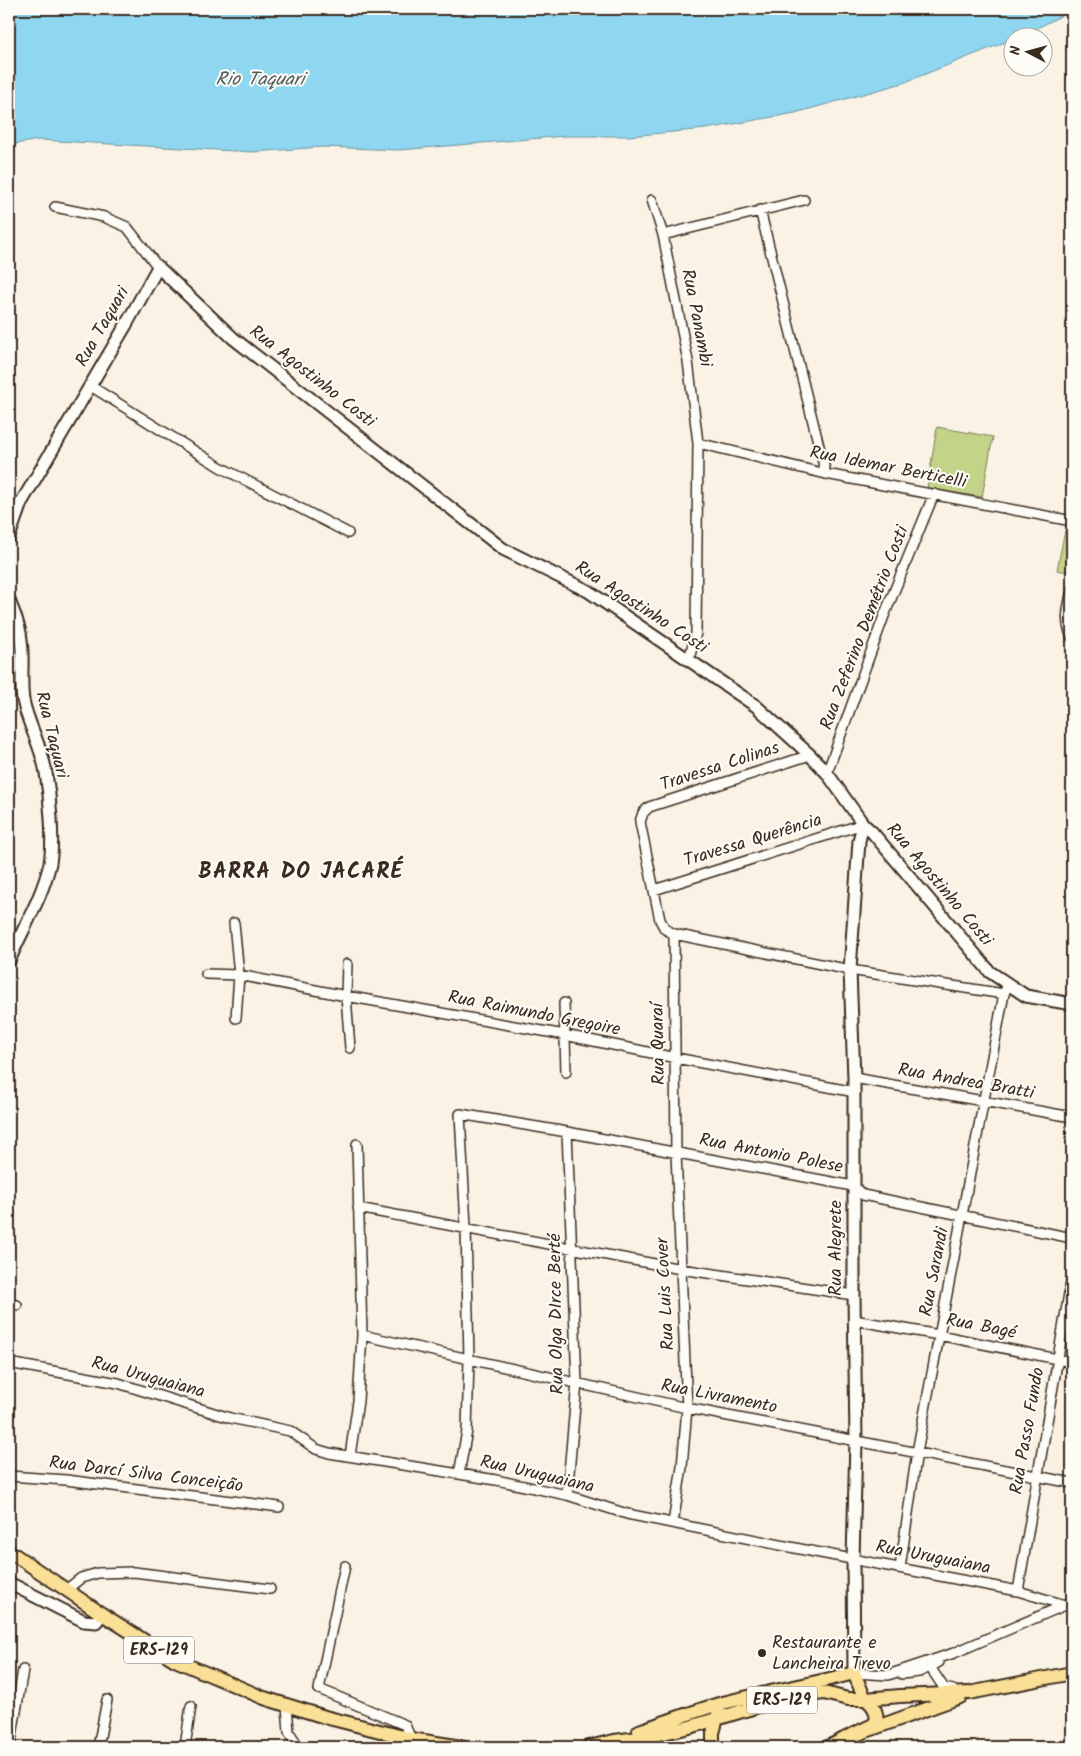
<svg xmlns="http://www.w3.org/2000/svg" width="1081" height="1756" viewBox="0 0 1081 1756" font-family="Kalam,sans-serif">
<rect width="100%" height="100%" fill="#faf3e5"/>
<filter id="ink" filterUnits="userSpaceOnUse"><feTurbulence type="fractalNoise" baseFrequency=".02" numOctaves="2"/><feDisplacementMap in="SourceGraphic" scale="10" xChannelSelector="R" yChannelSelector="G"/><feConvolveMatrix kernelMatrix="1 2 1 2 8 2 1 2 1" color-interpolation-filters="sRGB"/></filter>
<g filter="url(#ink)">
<path fill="#c3d388" stroke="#7f7e53" d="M937,427L993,437L982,497L927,488Z
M1065,530L1072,532V573L1057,570Z"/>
<path fill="#8fd7f1" stroke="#6d929d" d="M9,9H1072V10L1022,36L1014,38L1013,39L903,83L795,113L706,129L629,136H565L399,150L322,147L253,152L39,140L9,145Z"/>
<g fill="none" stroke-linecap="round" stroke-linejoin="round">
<defs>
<path id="street" d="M652,200L663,235L688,361L698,443L696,633L689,659
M55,207L104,217L127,227L158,267
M760,210L826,474
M663,235L804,200
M89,385L220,467L348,533
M698,443L826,474L1072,521
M1072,591C1068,608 1064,621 1072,637
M810,755L649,807L643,813L640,822L660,920L665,929L674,934L850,970L1004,994
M827,773L884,616L934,494
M654,890L863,824
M234,923L239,975L236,1018
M347,964L346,996L350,1048
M206,974L239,975L346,996L565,1035L676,1058L855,1092
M564,1003L566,1072
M854,1078L1072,1117
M358,1208L681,1269L854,1295
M9,1304L17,1305
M854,1320L939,1335L1072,1362
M362,1335L687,1408L1072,1483
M9,1363L118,1383L230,1418L290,1431L316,1449L329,1453L496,1480L567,1495L627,1514L805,1550L1018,1591L1065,1605
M350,1456L358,1401L362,1335L357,1144
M459,1474L467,1431L469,1359L466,1227L460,1114L567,1132L853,1186L863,1195L1072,1238
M9,1476L66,1480L279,1507
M567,1495L577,1383L567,1132
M673,1523L682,1467L687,1408L676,1153L674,934
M345,1566L319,1689L405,1725L411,1739
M900,1568L917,1452L1004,994L1006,989
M66,1590L81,1578L98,1573L134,1572L270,1589
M1018,1591L1072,1276
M939,1662L930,1667L944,1688L953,1690
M854,1673L888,1675L954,1653L1072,1602
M902,1674L919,1672L930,1667
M287,1705L289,1732L299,1747
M10,1747L23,1670
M98,1747L107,1700
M185,1747L191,1706"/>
<path id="secondary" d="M9,537L21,503L126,325L158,267L233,338L503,549L588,591L756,706L810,755L827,773L863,824L872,832L990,972L1026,996L1072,1004
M9,600C14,614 20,625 21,640C24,660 20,680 23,700C28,725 42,747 46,773C50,797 54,839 50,863C43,896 22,930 9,961
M9,1583L84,1621L96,1622L102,1614
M854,1673L853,1559L856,1441L854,1295V1078L850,970L859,841L863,824"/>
<path id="primary" d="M9,1551L102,1614L175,1660L264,1698L325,1717L411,1739L462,1747
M639,1731C666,1722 692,1712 719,1704C764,1692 810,1685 854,1673L865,1699C874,1704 879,1715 875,1724L844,1739
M589,1747L614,1741L646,1737L690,1727L752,1708L783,1699L809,1695L824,1693L848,1699H865L900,1696L969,1693L1072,1673
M713,1747V1733L719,1711
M828,1747L844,1739L960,1697"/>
</defs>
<use href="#street" stroke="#3b2a1e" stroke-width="12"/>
<use href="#secondary" stroke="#3b2a1e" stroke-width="15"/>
<use href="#primary" stroke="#3b2a1e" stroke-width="16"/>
<use href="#street" stroke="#fdfcf7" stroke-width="9"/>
<use href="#secondary" stroke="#fdfcf7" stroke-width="11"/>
<use href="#primary" stroke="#fadf96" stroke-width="12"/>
</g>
</g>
<circle fill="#3b2a1e" stroke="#fdfcf7" stroke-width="2" cx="762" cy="1653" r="5"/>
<g text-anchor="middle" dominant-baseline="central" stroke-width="4" stroke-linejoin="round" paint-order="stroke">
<g fill="#fdfcf7" stroke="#75695f" stroke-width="1">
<rect x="124" y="1636.5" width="70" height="27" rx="4"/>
<rect x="747" y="1686.5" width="70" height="27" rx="4"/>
</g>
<g font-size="16" font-weight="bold" fill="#3b2a1e">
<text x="159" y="1650">ERS-129</text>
<text x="782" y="1700">ERS-129</text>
</g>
<g font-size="18" fill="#3b2a1e" stroke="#fdfcf7">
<text transform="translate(696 318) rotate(79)">Rua Panambi</text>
<text transform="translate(103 327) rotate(-60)">Rua Taquari</text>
<text transform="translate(312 377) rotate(38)">Rua Agostinho Costi</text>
<text transform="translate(888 468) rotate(11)">Rua Idemar Berticelli</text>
<text transform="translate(641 608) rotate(33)">Rua Agostinho Costi</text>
<text transform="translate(865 628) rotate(-69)">Rua Zeferino Demétrio Costi</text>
<text transform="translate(51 735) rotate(76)">Rua Taquari</text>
<text transform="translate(720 767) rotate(-18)">Travessa Colinas</text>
<text transform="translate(753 841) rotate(-17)">Travessa Querência</text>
<text transform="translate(939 885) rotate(50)">Rua Agostinho Costi</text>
<text transform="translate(534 1014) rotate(11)">Rua Raimundo Gregoire</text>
<text transform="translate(659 1044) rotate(-91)">Rua Quaraí</text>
<text transform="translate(966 1082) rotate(10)">Rua Andrea Bratti</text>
<text transform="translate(771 1154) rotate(11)">Rua Antonio Polese</text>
<text transform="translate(836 1248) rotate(-90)">Rua Alegrete</text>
<text transform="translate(935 1272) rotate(-79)">Rua Sarandi</text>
<text transform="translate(666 1294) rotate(-93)">Rua Luis Cover</text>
<text transform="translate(557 1314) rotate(-91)">Rua Olga DIrce Berté</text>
<text transform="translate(981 1327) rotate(11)">Rua Bagé</text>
<text transform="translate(148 1378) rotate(15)">Rua Uruguaiana</text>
<text transform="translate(719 1397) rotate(11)">Rua Livramento</text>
<text transform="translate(1028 1431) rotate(-80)">Rua Passo Fundo</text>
<text transform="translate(146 1475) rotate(7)">Rua Darcí Silva Conceição</text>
<text transform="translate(537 1475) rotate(13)">Rua Uruguaiana</text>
<text transform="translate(933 1558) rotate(11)">Rua Uruguaiana</text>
</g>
<g font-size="18" fill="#3b2a1e" stroke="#fdfcf7" text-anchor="start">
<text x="772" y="1643">Restaurante e<tspan x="772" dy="21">Lancheira Trevo</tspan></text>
</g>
<g font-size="19" font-style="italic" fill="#545e5d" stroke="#fdfcf7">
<text x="260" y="80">Rio Taquari</text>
</g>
<g font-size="22" font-weight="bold" letter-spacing="1" fill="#3b2a1e" stroke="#fdfcf7">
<text x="301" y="872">BARRA DO JACARÉ</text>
</g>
</g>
<rect width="1081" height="1756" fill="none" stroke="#fdfcf7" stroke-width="30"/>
<rect x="15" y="15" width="1051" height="1726" fill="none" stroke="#3b2a1e" stroke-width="2" filter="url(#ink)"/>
<g transform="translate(1028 52) rotate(276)"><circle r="24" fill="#fdfcf7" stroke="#afa8a0"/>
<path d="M0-4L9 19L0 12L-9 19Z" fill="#3b2a1e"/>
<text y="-8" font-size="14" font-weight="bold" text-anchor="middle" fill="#3b2a1e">N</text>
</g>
</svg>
